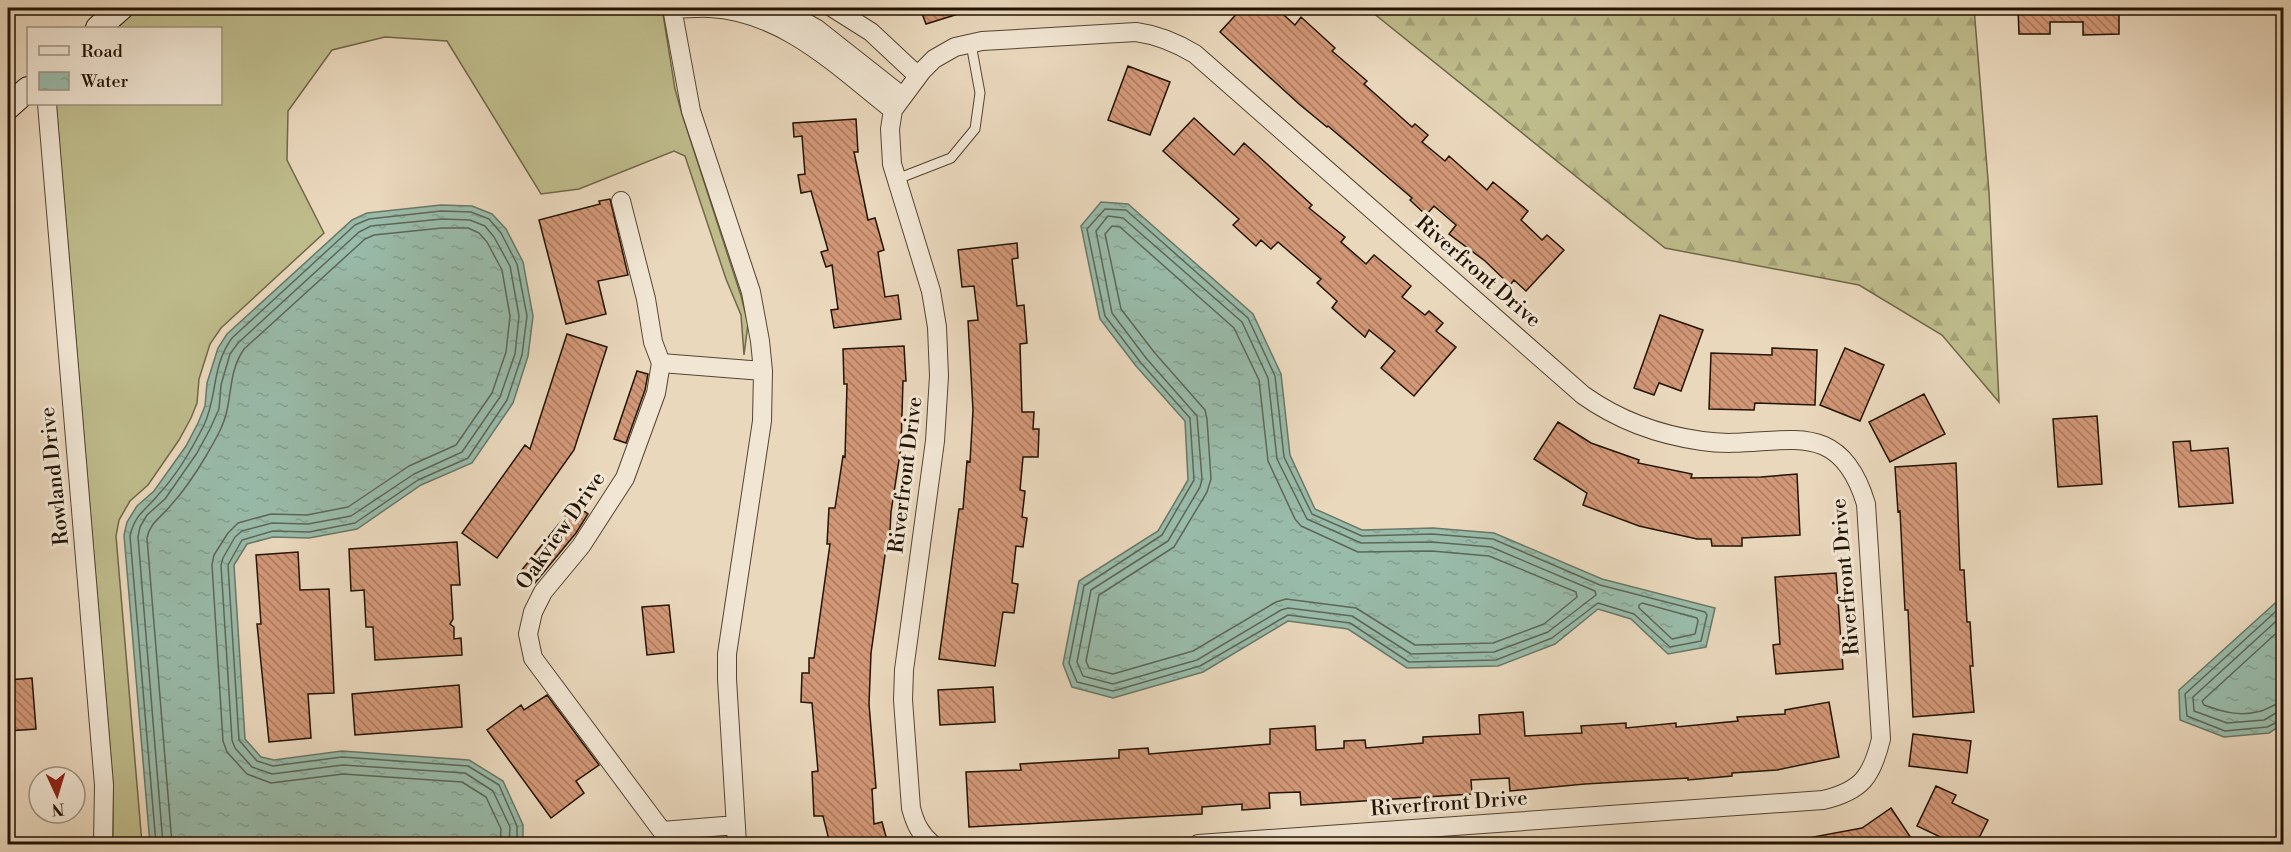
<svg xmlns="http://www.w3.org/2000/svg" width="2291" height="852" viewBox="0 0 2291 852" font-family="'Libre Bodoni',serif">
<defs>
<pattern id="forest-firs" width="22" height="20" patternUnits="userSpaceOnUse" patternTransform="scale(1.5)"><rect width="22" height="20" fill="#bfbc8c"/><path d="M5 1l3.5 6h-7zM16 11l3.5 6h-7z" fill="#a4a177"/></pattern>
<pattern id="water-ripples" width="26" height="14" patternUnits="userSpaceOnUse" patternTransform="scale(1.5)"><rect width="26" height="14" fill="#9ba"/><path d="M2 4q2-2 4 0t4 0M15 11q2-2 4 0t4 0" fill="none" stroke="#84a091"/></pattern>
<pattern id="building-back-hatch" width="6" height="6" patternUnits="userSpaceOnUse" patternTransform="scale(1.5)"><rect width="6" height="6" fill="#d29777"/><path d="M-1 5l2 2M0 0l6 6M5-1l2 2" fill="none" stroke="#aa7a5f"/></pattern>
</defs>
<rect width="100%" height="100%" fill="#ead8bd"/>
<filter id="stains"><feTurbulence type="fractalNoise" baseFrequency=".00333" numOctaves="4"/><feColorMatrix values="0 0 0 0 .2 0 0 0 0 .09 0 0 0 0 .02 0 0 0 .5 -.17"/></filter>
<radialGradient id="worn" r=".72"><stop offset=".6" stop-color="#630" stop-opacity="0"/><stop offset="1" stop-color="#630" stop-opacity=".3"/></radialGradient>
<path fill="#bfbc8c" stroke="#706848" stroke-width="1.5" d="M137,8H662L675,89L682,114L741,296L748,324L744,355L741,315L726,279L685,156L674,151L579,189L541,194L447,41L385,37L332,50L288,111L287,160L324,233L221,328L210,344L199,379L197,403L191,418L179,440L148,485L130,501L119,520L116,536L142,844H113V784L56,104H220V28H113Z"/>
<path fill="url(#forest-firs)" stroke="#706848" stroke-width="1.5" d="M1367,8H1974L1989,192L1999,402L1942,335L1859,285L1665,248Z"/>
<path fill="url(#water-ripples)" stroke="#697867" stroke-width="1.5" d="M1101,202L1128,204L1253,314L1281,374L1290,455L1315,509L1362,530L1433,528L1494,533L1602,579L1715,608L1706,647L1668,654L1631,619L1598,609L1555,644L1498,666L1407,668L1348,629L1288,621L1203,672L1113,698L1072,687L1063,664L1079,581L1158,531L1188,480L1185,421L1136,366L1100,319L1081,226Z
M441,205L472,206L492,214L506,229L523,262L533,316L528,356L513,403L472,463L421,485L357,529L309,538L273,537L247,544L234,565L245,739L261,757L274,760L342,751L469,760L503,781L523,825V844H150L124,535L127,522L137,506L154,491L186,446L198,423L205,406L207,383L218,348L227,334L352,220L367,213Z
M2283,596V724L2269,733L2224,737L2180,720L2179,690Z"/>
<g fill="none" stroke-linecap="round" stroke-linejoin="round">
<path stroke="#5e6756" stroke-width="1.5" d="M1105,209L1126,210L1248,318L1275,376L1284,457L1312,514L1362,536L1432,534L1493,539L1600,585L1705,612L1707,615L1701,641L1670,647L1634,614L1598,603L1552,638L1496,660L1409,662L1350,623L1288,615L1200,666L1113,691L1077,682L1069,663L1084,586L1162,535L1194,480L1190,418L1141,363L1105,316L1087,229Z
M1108,216L1123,218L1242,322L1268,378L1277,459L1307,519L1361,543L1432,542L1491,547L1595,591L1596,595L1548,632L1494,652L1411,654L1352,616L1288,608L1281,610L1197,660L1113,684L1083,676L1077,662L1091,590L1168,541L1200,487L1202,479L1197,416L1146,358L1112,313L1096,231Z
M1112,226L1120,227L1234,328L1259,380L1268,461L1295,519L1301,526L1358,552L1432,551L1489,556L1576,592L1577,597L1544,624L1493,643L1415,645L1356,608L1286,599L1276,602L1193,651L1113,674L1089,668L1086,661L1099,595L1174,547L1207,492L1211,479L1207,419L1205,410L1154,352L1121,309L1105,234Z
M1642,603L1697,618L1698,621L1695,634L1672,639L1639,608V605Z
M2284,604L2185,694L2187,716L2225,731L2267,727L2284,719
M2284,614L2193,697L2194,711L2227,723L2264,720L2276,713L2284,712
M2284,626L2202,701L2204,705C2223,712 2240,717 2261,711C2269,709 2274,703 2284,703
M156,844L130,536C135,514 145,511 158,495C176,476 192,449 204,425C218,395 211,367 232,338L355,225L369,219L441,211L471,212L489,219L501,233L517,264L527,316L522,355L507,400L468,458L418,480L355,523L309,532L273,531L242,540L228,565L239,740L257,761L273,766L342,757L468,766L499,785L517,826V844
M163,844L138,537L140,527L147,515L165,499L197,453L210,429L219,409L221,385L230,354L238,343L359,232L371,226L442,219L470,220L485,226L494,237L510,266L519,316L515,354L500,397L462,452L414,474L351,516L308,524L272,523L242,531L235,537L223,558L221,565L232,740L235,748L252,767L272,774L343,765L465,773L493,791L510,827L509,844
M172,844L147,538C150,522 162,517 171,505C184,491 196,473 206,456C214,442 224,426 227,410C232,388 230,370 244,349L365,239L374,235L442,228H468L479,233L487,242L502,270L510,316L506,352L492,393L456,445L409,466L348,507L307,515L271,514L238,523L228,533L214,555L212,565L223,741L227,752L247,774L271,783L343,774L462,782L486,797L501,829L500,844"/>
</g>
<path fill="url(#building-back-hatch)" stroke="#221303" stroke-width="1.5" d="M920,8H968V11L926,24Z
M1242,8H1276L1295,25L1301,17L1335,48L1332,51L1367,81L1364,84L1412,127L1415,124L1428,135L1422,142L1445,161L1449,156L1487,190L1493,182L1528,211L1521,220L1542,240L1547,235L1564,250L1526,291L1514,280L1510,285L1485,261L1449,234L1456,225L1434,206L1426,215L1410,200L1412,198L1328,126L1327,127L1299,104L1220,32Z
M2018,8H2119V34L2083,35V22H2050V34H2019Z
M1128,66L1170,82L1150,135L1108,120Z
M1194,118L1234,155L1244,143L1312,205L1309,208L1345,237L1341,242L1366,264L1374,255L1411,286L1402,297L1425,315L1429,311L1443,323L1436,331L1456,347L1414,396L1381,368L1395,351L1369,330L1365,337L1332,308L1337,301L1317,283L1321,279L1278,242L1271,249L1261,240L1256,246L1233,225L1239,219L1163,151Z
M856,119L858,152H854L868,220L875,218L884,250L878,252L885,297L898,295L901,319L834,328L831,310L838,309L832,265L826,267L821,252L828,250L811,191L801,193L798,175L805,174L802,136L794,137L793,123Z
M610,199L628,275L598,281L606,314L566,324L539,220L600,204L599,201Z
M1017,243L1018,258L1012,259L1017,306L1024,305L1027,343L1020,344L1022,412H1034L1033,429H1039L1038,457H1023L1020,490L1025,491L1022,517L1027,518L1023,547L1016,546L1012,583L1018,584L1014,613L1003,612L995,666L939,659L959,509H963L967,461L970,462L973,410L968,321L978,320L974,286L962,287L958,250Z
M1660,315L1703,330L1681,391L1659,383L1654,395L1634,388Z
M567,334L607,347L574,450L497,558L462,533L525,445L530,449Z
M904,346L906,381H903L901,447L891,512L889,548H886L871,653L869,704L876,788L872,789L874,824L882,822L888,844H830L823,816H814L812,772L818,771L812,703L801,702L802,673H809V658H814L830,544H827L829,508H835L843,456L845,457L847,384H844L843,349Z
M1772,348L1817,350L1815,405L1755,403L1754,410L1709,409L1711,353L1772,355Z
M1845,348L1884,365L1860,421L1820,405Z
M637,371L648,374L645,390L626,443L614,439Z
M1924,394L1945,434L1890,462L1869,422Z
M2097,416L2102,484L2058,487L2053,419Z
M1558,422L1591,443L1639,460L1638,463L1692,474L1691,478L1761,477L1797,474L1800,535L1742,538V546H1712L1711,539H1697L1639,526L1583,505L1587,493L1534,459Z
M2190,441L2191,451L2228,448L2233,503L2179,507L2173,442Z
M1956,463L1960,570H1964L1967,622H1970L1973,666H1970L1974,712L1913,717L1908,610H1905L1900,511L1898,512L1895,467Z
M575,504L588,514L576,533L535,583L521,571Z
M457,542L460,585H451L453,619L450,624L454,627V639L461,638L462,655L375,660L373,627H366L364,590L351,591L349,549Z
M298,552L300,590L329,589L334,693L308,694L311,738L269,742L257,624H261L256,555Z
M1836,573L1843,669L1776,674L1773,645L1780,644L1775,577Z
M669,605L674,652L647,655L642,607Z
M32,678L36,729L8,731V680Z
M459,685L462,727L355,735L352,694Z
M993,687L995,722L940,725L938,690Z
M547,695L599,765L576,781L584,793L551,818L487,730L521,705L524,710Z
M1829,702L1839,757L1777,770L1732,773V776L1688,780V778L1585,784L1510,791L1509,778L1471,780L1472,794L1301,805L1300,792L1269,793L1270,808L1242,810V804L1202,807V814L969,827L966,772L1021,770L1020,764L1119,758V750L1148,748L1149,754L1270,744V729L1315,726L1316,750L1344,748V741L1365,740L1366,748L1423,743V737L1480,734L1479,715L1523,712L1525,736L1582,733L1581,726L1626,723V728L1676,723V727L1738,721L1737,717L1785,714V710Z
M1913,734L1971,741L1967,773L1909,766Z
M1936,786L1956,795L1952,803L1988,820L1976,844H1955L1917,826Z
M1891,808L1915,844H1814L1813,837L1862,828Z"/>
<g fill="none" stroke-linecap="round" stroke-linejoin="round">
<defs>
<path id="service" d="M897,179L951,158L975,129L980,93L971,44"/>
<path id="minor" d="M672,8L691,111L751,292L760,341L763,371L762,421L727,654V679L737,844
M780,8L817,29L902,96
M833,8L871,32L918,76
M673,9C685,9 697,7 710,8C784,12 838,67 893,110
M47,104L104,785L103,844
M621,201L646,299L653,342L661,363L656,393L625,478L581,546L543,592L533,612L528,634L533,658L662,831
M661,363L763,371
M662,831L736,825
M932,844C920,834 915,823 911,808L903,700L904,670L935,441L939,376L937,327L931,291L892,164L890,129L893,110L922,71L934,59L955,47L982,41L1136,32C1158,35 1175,42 1195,54L1583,395C1618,420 1659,435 1702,441C1774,452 1837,407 1866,504L1881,739C1872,776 1862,791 1823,800L1198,844"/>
<path id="secondary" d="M98,28L121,8
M8,107L28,89"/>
</defs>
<use href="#service" stroke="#544432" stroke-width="11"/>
<use href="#minor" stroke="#544432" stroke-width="20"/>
<use href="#secondary" stroke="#221303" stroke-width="26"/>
<use href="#service" stroke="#f1e6d4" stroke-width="9"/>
<use href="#minor" stroke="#f1e6d4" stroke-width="18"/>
<use href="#secondary" stroke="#f1e6d4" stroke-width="24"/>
</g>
<g text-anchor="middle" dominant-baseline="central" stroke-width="6" stroke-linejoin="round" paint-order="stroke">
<g font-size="21" fill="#221303" stroke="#f1e6d4">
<text transform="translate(1478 272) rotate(41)">Riverfront Drive</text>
<text transform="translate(906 475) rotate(-83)">Riverfront Drive</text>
<text transform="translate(55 476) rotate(-96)">Rowland Drive</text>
<text transform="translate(561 531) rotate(-55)">Oakview Drive</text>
<text transform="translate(1846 577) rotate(-95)">Riverfront Drive</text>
<text transform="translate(1449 804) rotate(-4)">Riverfront Drive</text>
</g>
</g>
<rect width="2291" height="852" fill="none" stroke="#ead8bd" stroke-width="30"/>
<rect x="9" y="9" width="2273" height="834" fill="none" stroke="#221303" stroke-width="3"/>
<rect x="15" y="15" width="2261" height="822" fill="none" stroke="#221303" stroke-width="1.5"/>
<rect x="27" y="27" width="195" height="78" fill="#f1e6d4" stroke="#9e9280" stroke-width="1.5"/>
<rect x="39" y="46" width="30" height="9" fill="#f1e6d4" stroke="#9e9280" stroke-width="1.5"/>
<text x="81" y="57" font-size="18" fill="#221303">Road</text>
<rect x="39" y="72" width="30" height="18" fill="url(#water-ripples)" stroke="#9e9280" stroke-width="1.5"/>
<text x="81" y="87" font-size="18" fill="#221303">Water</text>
<g transform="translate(57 795) rotate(176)"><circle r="28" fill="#f1e6d4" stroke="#9e9280" stroke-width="1.5"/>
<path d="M0-4.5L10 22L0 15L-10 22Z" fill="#8f2418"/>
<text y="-9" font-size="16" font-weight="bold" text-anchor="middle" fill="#221303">N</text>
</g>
<rect width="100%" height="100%" filter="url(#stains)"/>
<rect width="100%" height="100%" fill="url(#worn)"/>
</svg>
